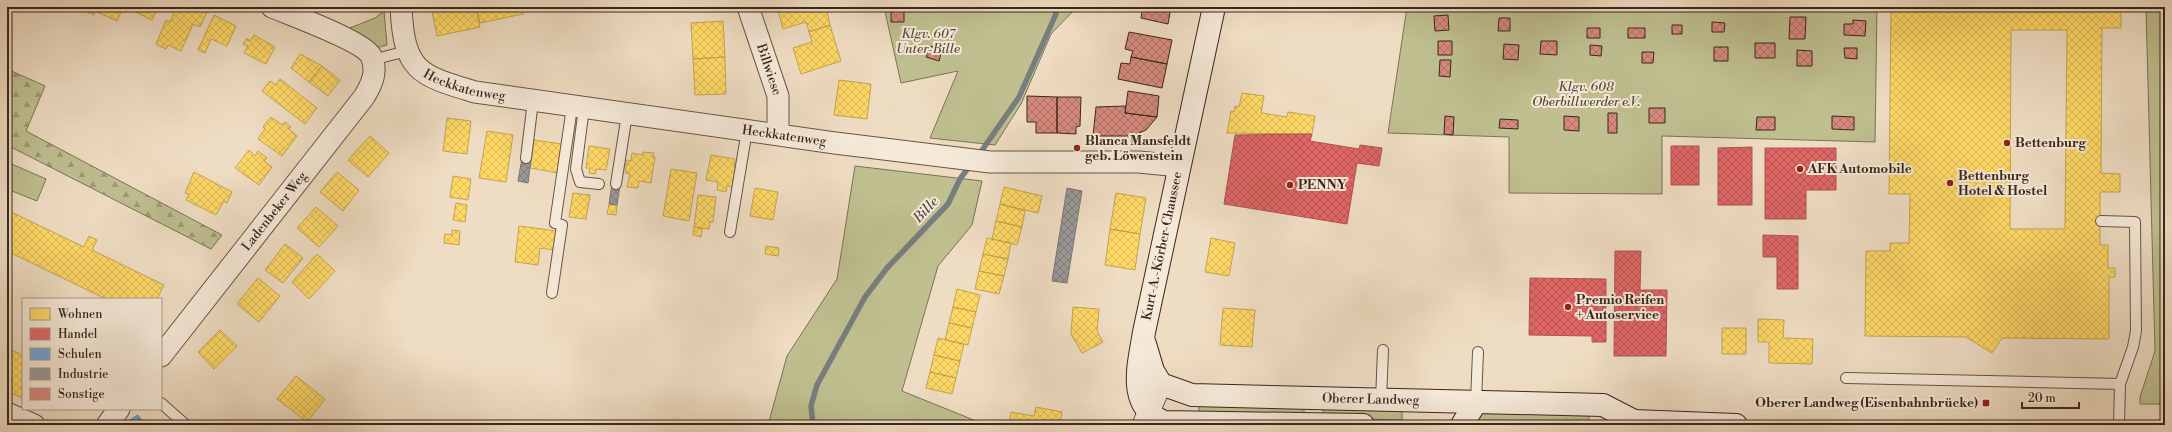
<svg xmlns="http://www.w3.org/2000/svg" width="2172" height="432" viewBox="0 0 2172 432" font-family="'Libre Bodoni',serif">
<defs>
<pattern id="forest-firs" width="22" height="20" patternUnits="userSpaceOnUse"><rect width="22" height="20" fill="#bfbf90"/><path d="M5 1l3.5 6h-7zM16 11l3.5 6h-7z" fill="#9c9b75"/></pattern>
<pattern id="homes-cross-hatch" width="8" height="8" patternUnits="userSpaceOnUse"><rect width="8" height="8" fill="#ffd966"/><path d="M0 0l8 8M0 8l8-8" fill="none" stroke="#dbba58"/></pattern>
<pattern id="shops-cross-hatch" width="8" height="8" patternUnits="userSpaceOnUse"><rect width="8" height="8" fill="#e06666"/><path d="M0 0l8 8M0 8l8-8" fill="none" stroke="#b75453"/></pattern>
<pattern id="schools-cross-hatch" width="8" height="8" patternUnits="userSpaceOnUse"><rect width="8" height="8" fill="#6fa8dc"/><path d="M0 0l8 8M0 8l8-8" fill="none" stroke="#5c89b2"/></pattern>
<pattern id="industry-cross-hatch" width="8" height="8" patternUnits="userSpaceOnUse"><rect width="8" height="8" fill="#999"/><path d="M0 0l8 8M0 8l8-8" fill="none" stroke="#7e7d7c"/></pattern>
<pattern id="building-cross-hatch" width="8" height="8" patternUnits="userSpaceOnUse"><rect width="8" height="8" fill="#d78a7d"/><path d="M0 0l8 8M0 8l8-8" fill="none" stroke="#af7166"/></pattern>
</defs>
<rect width="100%" height="100%" fill="#efddc3"/>
<filter id="stains"><feTurbulence type="fractalNoise" baseFrequency=".005" numOctaves="4"/><feColorMatrix values="0 0 0 0 .2 0 0 0 0 .09 0 0 0 0 .02 0 0 0 .5 -.17"/></filter>
<radialGradient id="worn" r=".72"><stop offset=".6" stop-color="#630" stop-opacity="0"/><stop offset="1" stop-color="#630" stop-opacity=".3"/></radialGradient>
<path fill="#bfbf90" stroke="#7c7256" d="M884,7H1077L1051,34L1021,104L995,145L930,138L958,71L901,83Z
M1407,7H1877L1875,142L1662,136V194L1509,193V137L1388,133Z
M2146,7H2165V404H2140V397L2155,351Z
M384,11L387,45L376,48L349,31L350,28L375,18Z
M7,162L46,179L37,201L7,189Z
M855,166L982,181L972,225L938,266L902,391L986,425H768L787,356L837,279Z
M1200,401L1304,403V417L1198,416Z
M1326,406L1402,407V420L1332,418L1325,415L1322,409Z
M1486,408L1589,410V424L1470,422Z"/>
<path fill="url(#forest-firs)" stroke="#7c7256" d="M7,69L45,86L26,131L222,235L211,249L7,145Z"/>
<path fill="url(#homes-cross-hatch)" stroke="#c4a350" fill-rule="evenodd" d="M85,7H123L117,21L95,11L94,15L83,10Z
M132,7H158L152,20L131,10Z
M176,7H196L207,12L200,27L193,24L181,51L168,45L166,49L156,44L166,20L170,22Z
M431,7H476L480,27L437,36Z
M476,7H522L523,14L480,23Z
M777,7H826L830,25L809,32L806,22L783,29Z
M1891,7H2102V9H2121V28H2102L2101,173L2120,174V192H2100V245H2108V268H2115V277H2109V339L2002,338L1992,353L1966,337L1865,336L1866,251H1890V243H1909L1910,194H1889ZM2011,30H2067L2065,229H2010Z
M214,15L236,26L227,46L211,39L205,53L198,50Z
M723,21L725,57L693,59L691,23Z
M830,25L841,61L801,74L793,48L812,42L809,32Z
M254,35L275,47L266,64L244,53L248,46L243,44L247,38L250,41Z
M300,54L322,66L309,82L291,68Z
M725,57L726,94L695,95L693,59Z
M322,66L340,80L328,96L309,82Z
M280,79L317,108L305,124L262,91L270,81L276,85Z
M839,80L871,84L867,119L834,115Z
M1242,93L1264,96L1261,113L1287,117L1288,112L1315,116L1312,134L1227,133L1231,111L1234,112L1235,106L1239,107Z
M271,117L282,125L285,122L291,127L289,129L297,136L282,156L258,139L265,129L263,127Z
M447,118L471,121L467,154L443,151Z
M487,131L513,135L506,182L479,178Z
M370,136L389,153L368,177L348,160Z
M534,140L562,144L558,173L530,168Z
M589,146L610,149L606,170L596,169L595,174L589,173L590,168H586Z
M249,150L255,156L258,151L267,158L264,161L272,167L259,185L235,168Z
M643,152L654,153L653,157H655L651,183L639,181L638,188L627,187L630,174L625,173L627,160L631,161L632,153L643,155Z
M711,155L735,159L734,168L738,169L733,187L727,186L726,192L717,190L718,182L706,180Z
M671,169L697,173L689,221L663,216Z
M194,172L232,192L227,203L224,201L216,215L186,200L189,194L185,193Z
M337,172L359,190L343,211L320,192Z
M453,176L471,179L468,200L450,197Z
M1004,187L1042,196L1038,213L1000,204Z
M755,188L778,192L773,220L750,216Z
M573,193L590,195L586,219L569,217Z
M1116,193L1146,198L1140,234L1110,229Z
M698,195L716,197L713,222H710L709,229L694,227Z
M456,203L467,205L465,222L453,220Z
M609,204L617,205L616,215L607,214Z
M1000,204L1025,211L1022,227L996,221Z
M316,207L338,226L319,247L297,228Z
M7,210L84,247L89,236L97,240L92,250L164,285L157,299H106L7,251Z
M996,221L1022,227L1017,245L992,239Z
M519,226L557,231L554,250L540,248L538,265L515,262Z
M694,227L702,229L701,237L693,235Z
M1110,229L1140,234L1135,270L1105,265Z
M452,230L460,231L459,245L444,243L445,234L452,235Z
M987,238L1011,243L1008,259L983,254Z
M1211,238L1235,243L1229,276L1205,272Z
M285,244L303,258L283,283L265,270Z
M766,246L779,248L778,256L765,254Z
M317,254L335,271L309,299L292,282Z
M983,254L1008,259L1004,276L979,271Z
M979,271L1004,276L999,294L975,289Z
M258,278L280,296L259,322L237,304Z
M957,289L980,295L976,312L953,307Z
M953,307L976,312L972,328L949,323Z
M1073,307L1099,309L1097,331L1103,342L1082,353L1071,334Z
M1223,308L1255,310L1252,347L1220,345Z
M1758,319L1784,320L1783,338L1813,339L1812,364L1769,363V342H1758Z
M949,323L972,328L968,345L945,340Z
M1722,328H1746V354H1722Z
M220,330L237,346L214,369L198,352Z
M938,338L964,344L960,361L934,355Z
M7,348L23,355L22,398L7,391Z
M934,355L960,361L956,378L930,372Z
M930,372L956,378L952,394L926,388Z
M296,376L325,399L307,422L277,399Z
M1036,407L1062,412L1060,425H1009L1011,412L1034,416Z"/>
<path fill="url(#shops-cross-hatch)" stroke="#ae5350" d="M1312,134L1310,141L1359,149L1360,145L1382,148L1379,166L1357,163L1347,224L1224,204L1235,135Z
M1671,146H1699V185H1671Z
M1752,147V205H1718V148Z
M1765,148H1836V190H1806V219H1765Z
M1763,235L1798,236V289H1777V257H1763Z
M1615,251H1641L1640,290H1667L1666,356H1614Z
M1530,278L1606,279V342H1592V336L1529,335Z"/>
<path fill="url(#schools-cross-hatch)" stroke="#5f81a3" d="M138,415L145,425H122Z"/>
<path fill="url(#industry-cross-hatch)" stroke="#7c7674" d="M522,158L531,159L528,183L518,181Z
M612,184L620,185L617,205L609,204Z
M1067,188L1082,191L1067,283L1052,281Z"/>
<g fill="none" stroke-linecap="round" stroke-linejoin="round">
<path stroke="#777e7e" stroke-width="5.5" d="M978,156L1019,97L1056,14L1055,7
M813,425L811,406L817,385L865,297L887,268L948,204L960,179L971,164"/>
</g>
<path fill="url(#building-cross-hatch)" stroke="#3a261d" d="M1143,7H1171L1168,24L1141,18Z
M891,8H904V22H891Z
M1448,15L1449,30L1435,31L1434,16Z
M1790,17H1806L1805,39H1789Z
M1499,18H1510V31H1498Z
M1853,20L1866,21L1865,36L1844,35V24H1853Z
M1712,22L1725,23L1724,32H1712Z
M1672,25H1682V34H1672Z
M1587,28H1600V38H1587Z
M1628,28H1645V38H1628Z
M1129,32L1172,40L1167,64L1131,57L1133,51L1125,49Z
M1438,41H1452V55H1438Z
M1541,41H1557V55L1540,54Z
M1755,43H1775V58H1755Z
M1504,44L1519,45L1518,60L1503,59Z
M1590,45L1602,46L1601,56L1590,55Z
M929,46L942,49L939,61L926,57Z
M1714,47H1728V61H1714Z
M1844,48H1857V59L1845,58Z
M1797,50L1812,51V66H1797Z
M1642,52H1654L1653,63H1642Z
M1131,57L1167,64L1162,88L1118,79L1121,63L1130,64Z
M1440,60H1451L1450,77L1439,76Z
M1128,91L1159,96L1157,117L1125,113Z
M1027,96L1057,97V133H1036V122H1027Z
M1057,97H1081L1080,126L1076,127V134L1057,133Z
M1126,106L1125,113L1157,117L1146,130L1132,136H1093L1096,107Z
M1649,108H1665V123H1649Z
M1608,113H1617V133H1608Z
M1445,116L1454,117L1453,135L1444,134Z
M1564,116L1579,117V131L1564,130Z
M1832,116L1854,117V130L1832,129Z
M1757,117H1775V130H1756Z
M1500,119L1518,120V129L1499,128Z"/>
<g fill="none" stroke-linecap="round" stroke-linejoin="round">
<defs>
<path id="service" d="M372,60L407,51
M584,108L576,169L580,182L599,184
M526,158L533,101
M616,184L627,114
M2101,221L2135,222L2136,331L2133,347L2120,384L2119,425
M730,232L747,130
M552,293L562,225L555,223L572,107
M1846,378L2120,384
M1381,400L1383,350
M1476,402L1478,352
M161,403L186,425"/>
<g id="minor">
<path id="s1" d="M401,7C404,71 418,75 475,92L835,143L990,162H1139L1179,166"/>
<path id="s2" d="M748,7L778,96V134"/>
<path id="s3" d="M161,356L364,97C372,84 378,71 371,56C363,41 291,15 272,7"/>
<path d="M7,413L34,425"/>
<path d="M107,425L119,409"/>
<path d="M1143,425L1161,384"/>
</g>
<g id="secondary">
<path d="M1214,7L1144,332C1139,365 1126,405 1164,422L1363,425"/>
<path id="s4" d="M1145,344L1153,371L1161,384L1192,395L1603,405L1634,421"/>
<path d="M1462,425L1476,402"/>
<path d="M1621,425L1634,421L1736,425"/>
</g>
</defs>
<use href="#service" stroke="#675446" stroke-width="12"/>
<use href="#minor" stroke="#675446" stroke-width="23"/>
<use href="#secondary" stroke="#3a261d" stroke-width="24"/>
<use href="#service" stroke="#f5e9d8" stroke-width="10"/>
<use href="#minor" stroke="#f5e9d8" stroke-width="21"/>
<use href="#secondary" stroke="#f5e9d8" stroke-width="22"/>
</g>
<g fill="#8f2418" stroke="#f5e9d8" stroke-width="1.5">
<circle cx="2007" cy="143" r="4"/>
<circle cx="1077" cy="148" r="4"/>
<circle cx="1800" cy="169" r="4"/>
<circle cx="1950" cy="183" r="4"/>
<circle cx="1290" cy="185" r="4"/>
<circle cx="1568" cy="307" r="4"/>
<rect x="1982" y="399" width="8" height="8" rx="2"/>
</g>
<g text-anchor="middle" dominant-baseline="central" stroke-width="4" stroke-linejoin="round" paint-order="stroke">
<g font-size="13" font-style="italic" fill="#5b4c3a" stroke="#f5e9d8">
<text x="928" y="34">Klgv. 607<tspan x="928" dy="15">Unter-Bille</tspan></text>
<text x="1586" y="87">Klgv. 608<tspan x="1586" dy="15">Oberbillwerder e.V.</tspan></text>
</g>
<g font-size="13" fill="#3a261d" stroke="#f5e9d8">
<text stroke="none"><textPath href="#s2" startOffset="66">Billwiese</textPath></text>
<text stroke="none"><textPath href="#s1" startOffset="115">Heckkatenweg</textPath></text>
<text stroke="none"><textPath href="#s1" startOffset="439">Heckkatenweg</textPath></text>
<text stroke="none"><textPath href="#s3" startOffset="184">Ladenbeker Weg</textPath></text>
<text transform="translate(1162 246) rotate(-78)">Kurt-A.-Körber-Chaussee</text>
<text stroke="none"><textPath href="#s4" startOffset="255">Oberer Landweg</textPath></text>
</g>
<g font-size="13" font-weight="bold" fill="#3a261d" stroke="#f5e9d8" text-anchor="start">
<text x="1085" y="141">Blanca Mansfeldt<tspan x="1085" dy="15">geb. Löwenstein</tspan></text>
<text x="2015" y="143">Bettenburg</text>
<text x="1808" y="169">AFK Automobile</text>
<text x="1958" y="176">Bettenburg<tspan x="1958" dy="15">Hotel &amp; Hostel</tspan></text>
<text x="1298" y="185">PENNY</text>
<text x="1576" y="300">Premio Reifen<tspan x="1576" dy="15">+ Autoservice</tspan></text>
<text x="1978" y="403" text-anchor="end">Oberer Landweg (Eisenbahnbrücke)</text>
</g>
<g font-size="14" font-style="italic" fill="#534b46" stroke="#f5e9d8">
<text transform="translate(926 210) rotate(-47)">Bille</text>
</g>
</g>
<rect width="2172" height="432" fill="none" stroke="#efddc3" stroke-width="24"/>
<rect x="8" y="8" width="2156" height="416" fill="none" stroke="#3a261d" stroke-width="2"/>
<rect x="12" y="12" width="2148" height="408" fill="none" stroke="#3a261d"/>
<rect x="22" y="298" width="140" height="112" fill="#f5e9d8" stroke="#aa9b8d"/>
<rect x="30" y="308" width="20" height="12" fill="#ffd966" stroke="#aa9b8d"/>
<text x="58" y="318" font-size="12" fill="#3a261d">Wohnen</text>
<rect x="30" y="328" width="20" height="12" fill="#e06666" stroke="#aa9b8d"/>
<text x="58" y="338" font-size="12" fill="#3a261d">Handel</text>
<rect x="30" y="348" width="20" height="12" fill="#6fa8dc" stroke="#aa9b8d"/>
<text x="58" y="358" font-size="12" fill="#3a261d">Schulen</text>
<rect x="30" y="368" width="20" height="12" fill="#999999" stroke="#aa9b8d"/>
<text x="58" y="378" font-size="12" fill="#3a261d">Industrie</text>
<rect x="30" y="388" width="20" height="12" fill="#d78a7d" stroke="#aa9b8d"/>
<text x="58" y="398" font-size="12" fill="#3a261d">Sonstige</text>
<path d="M2022 402v6h57v-6" fill="none" stroke="#3a261d" stroke-width="2"/>
<text x="2028" y="402" font-size="12" fill="#3a261d" stroke="#f5e9d8" stroke-width="3" paint-order="stroke">20 m</text>
<rect width="100%" height="100%" filter="url(#stains)"/>
<rect width="100%" height="100%" fill="url(#worn)"/>
</svg>
